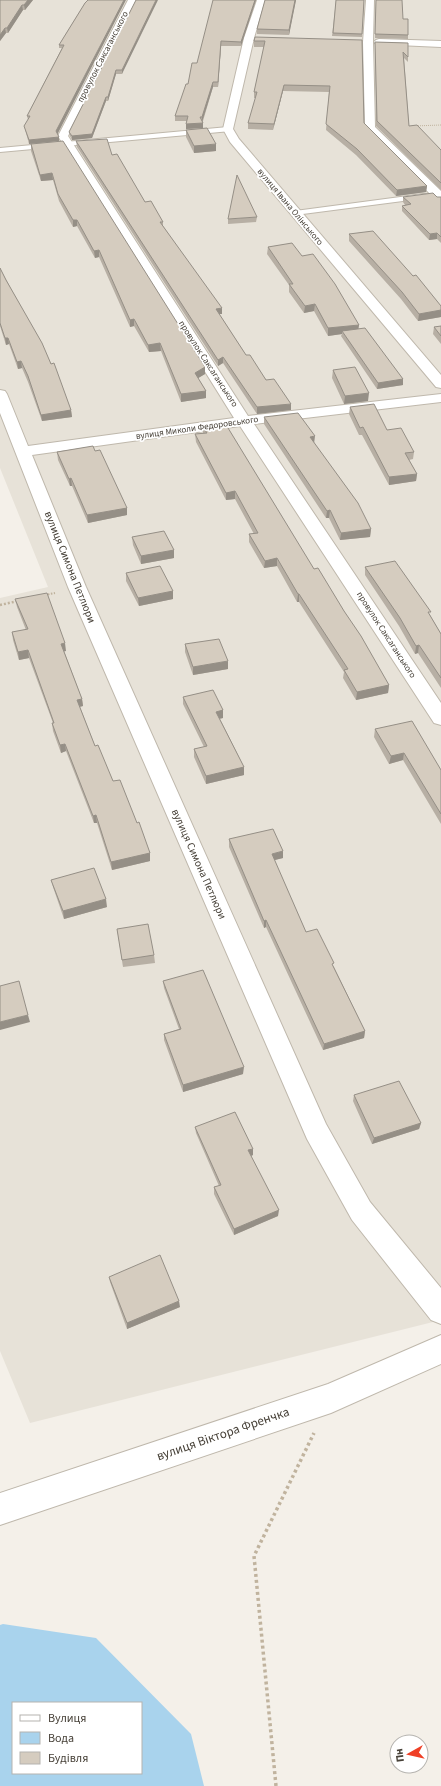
<svg xmlns="http://www.w3.org/2000/svg" width="441" height="1786" viewBox="0 0 441 1786" font-family="'Source Sans 3',sans-serif">
<rect width="100%" height="100%" fill="#f4f0e9"/>
<path fill="#e7e2d8" d="M0,0H441V1320L30,1423L0,1351V598L48,587L0,468Z"/>
<path fill="#a9d3ed" fill-rule="evenodd" d="M3,1624L96,1638L191,1734L204,1786H0V1625ZM13,1703H141V1773H13Z"/>
<g fill="none" stroke-linecap="round" stroke-linejoin="round">
<defs>
<path id="service" d="M228,127L232,129L231,131L0,152V148Z
M423,194H426V198L295,215L291,213L295,211Z"/>
<path id="minor" d="M128,0H136L68,136L248,416L441,394V402L254,424L441,703V725L434,723L240,426L32,455L86,587L326,1124L370,1202L441,1288V1324L431,1320L352,1220L307,1139L68,587L0,413V390L5,391L7,394L28,446L234,418L58,136Z
M366,0H374L373,42L375,127L441,191V202L437,201L365,128L363,42Z
M379,39L441,41V47L376,44L374,42L376,40Z"/>
<path id="tertiary" d="M257,0H265L254,38L233,129L239,139L441,375V388L436,387L230,142L223,129L244,38Z
M441,1335V1364L331,1413L0,1525V1493L328,1384Z"/>
</defs>
<use href="#service" stroke="#bfb8ac" stroke-width="2"/>
<use href="#minor" stroke="#bfb8ac" stroke-width="2"/>
<use href="#tertiary" stroke="#bfb8ac" stroke-width="2"/>
<path stroke="#c0b39e" stroke-width="1" stroke-dasharray="1 1" stroke-linecap="butt" d="M414,126L441,125"/>
<path stroke="#c0b39e" stroke-width="2" stroke-dasharray="1.5 1.5" stroke-linecap="butt" d="M45,595L55,593"/>
<path stroke="#c0b39e" stroke-width="2.5" stroke-dasharray="2 2" stroke-linecap="butt" d="M0,605L18,601"/>
<path stroke="#c0b39e" stroke-width="3.5" stroke-dasharray="3 3" stroke-linecap="butt" d="M276,1786L254,1556L314,1433"/>
<use href="#service" fill="#fff" fill-rule="evenodd"/>
<use href="#minor" fill="#fff" fill-rule="evenodd"/>
<use href="#tertiary" fill="#fff" fill-rule="evenodd"/>
</g>
<path fill="#b7afa4" d="M0,0H33L25,10H23L8,33H6L0,41Z
M136,0L122,74H116L108,101H106L92,138L72,140L70,136L69,132Z
M256,0L241,46H221L218,87H213L203,121V128L186,129V124L187,121H175V116L197,63Z
M296,0L289,35L257,34V29Z
M336,0H364L362,37L332,36Z
M376,0L403,19L408,35V39L375,38Z
M85,3L57,134L59,141L29,144L25,129L24,126L28,120L27,116L62,48H59V45Z
M362,40L364,123L427,186L426,192L396,196L356,155L326,130L329,92L283,91L273,130L248,129V123L256,98H254V92L264,47H254V41Z
M375,42L408,43V62L404,58L409,126L441,150V190L376,126L375,47Z
M186,130L216,151L194,153L186,137Z
M76,141L112,155L145,202L163,222V226L222,314H219L246,355L291,410L257,414L223,363L218,366L77,147Z
M31,144L205,367V374L198,378L206,391V398L181,402L161,351L149,352L134,326L130,327L99,257L95,258L77,226L73,227L59,201L53,180L41,181L31,151Z
M403,197H441V243L437,239L429,240L402,211V206L405,205L403,202Z
M257,217L256,222L228,224V219Z
M349,234L413,276L441,306V317L418,321L401,299L349,241Z
M268,247L359,325L358,328L403,379V385L377,389L341,336L342,334L328,336L314,311L304,313L289,292V285L267,254Z
M0,268L51,364L71,410L72,417L42,421L28,382L22,368L18,369L9,344L6,345L0,326Z
M441,326V344L433,334L434,327Z
M333,370L368,401L344,404L332,378Z
M350,407L387,430L414,452L413,459L409,460L417,474L416,481L389,485L362,435H359L349,414Z
M264,417L314,443L371,529L370,537L340,540L329,518H326L264,424Z
M203,427L314,569L389,685L388,693L356,700L343,678L344,672L299,602H297L277,566L264,568L249,542V534H254L235,499L226,500L196,442L195,434L203,433Z
M57,452L127,508V515L88,523L72,486H70L58,460Z
M132,537L174,550V558L141,564L133,545Z
M365,567L430,615L441,634V688L418,653L415,654L399,626L365,575Z
M126,573L173,591V599L139,606L126,581Z
M15,599L66,651H64L82,699L83,706L80,707L95,746L150,853V861L112,870L97,823H94L66,751L61,753L53,731L52,723H53L29,658L19,660L13,640L12,632L26,630L17,607Z
M185,644L228,669L193,675L185,652Z
M183,697L223,710V718L220,719L244,767V775L206,784L194,757V749L204,747L183,704Z
M375,729L441,770V824L403,760L389,764L374,737Z
M229,839L283,858L274,860L306,932L334,967L365,1031L364,1038L323,1050L266,927L264,928L229,847Z
M51,880L107,907L64,919L53,887Z
M117,929L154,955L155,963L123,967Z
M163,981L243,1074L183,1092L164,1040V1034L179,1029L164,988Z
M354,1095L421,1123L419,1129L372,1144L353,1101Z
M195,1127L253,1149V1155L251,1156L278,1216L234,1235L214,1194V1187L219,1186L196,1133Z
M109,1277L180,1307L127,1329L110,1282Z"/>
<path fill="#958f86" d="M28,0H33L25,10L24,5Z
M124,0H126L57,135L56,131Z
M156,0H158L122,74V70Z
M255,0H256L241,46V42Z
M295,0H296L289,35V30Z
M22,5L23,10L8,33L7,28Z
M5,28L6,33L0,41V35Z
M221,41V46L218,87V82Z
M116,70V74L108,101V97Z
M213,82V87L202,122V117Z
M284,85L283,91L273,130L274,124Z
M106,97V101L92,138L72,140V136Z
M203,123V128L186,129V124Z
M59,137V141L29,144V140Z
M216,144V151L194,153V146Z
M52,173L53,180L41,181L40,175Z
M427,186L426,192L396,196L397,190Z
M73,220H77V226L73,227Z
M437,233V239L429,240L430,234Z
M99,250V257L95,258L94,251Z
M315,304L314,311L304,313L305,306Z
M222,308V314H216V309Z
M441,310V317L418,321L419,314Z
M134,319V326L130,327V320Z
M359,325L358,332L342,331V334L328,336V328Z
M5,338H8L9,344L6,345Z
M160,343L161,351L149,352L148,345Z
M223,357V363L218,366V360Z
M21,361L22,368L18,369L17,362Z
M205,367V374L195,380V373Z
M403,379V385L377,389L378,383Z
M206,391V398L181,402V394Z
M369,393L368,401L344,404L345,396Z
M291,404V410L257,414V407Z
M71,410L72,417L42,421L41,415Z
M315,436L314,444L310,437Z
M417,474L416,481L389,485V477Z
M71,478L72,486H70L69,479Z
M235,491V499L226,500V493Z
M127,508V515L88,523L87,515Z
M330,510L329,518H326L327,511Z
M371,529L370,537L340,540L341,533Z
M174,550V558L141,564V556Z
M277,558V566L264,568L265,561Z
M173,591V599L139,606L138,598Z
M298,594H299V602H297Z
M65,643L66,651L62,652L61,644Z
M419,645L418,653L415,654L416,646Z
M28,650L29,658L19,660L18,652Z
M228,661V669L193,675V667Z
M389,685L388,693L356,700L357,692Z
M82,699L83,706L78,707L77,700Z
M223,710V718L216,719V712Z
M65,744L66,751L61,753L60,745Z
M404,753L403,760L389,764L391,756Z
M244,767V775L206,784V776Z
M96,815L97,823H94L93,816Z
M283,851V858L271,861L272,854Z
M150,853V861L112,870L111,862Z
M106,899L107,907L64,919L63,911Z
M266,920V927L264,928V921Z
M28,1015L30,1022L0,1030V1022Z
M365,1031L364,1038L323,1050L324,1044Z
M244,1067L243,1074L183,1092V1085Z
M421,1123L419,1129L372,1144L374,1138Z
M253,1149V1155L248,1157V1150Z
M279,1210L278,1216L234,1235V1229Z
M179,1301L180,1307L127,1329V1323Z"/>
<path fill="#d5ccbf" stroke="#958f86" d="M0,0H28L24,5H22L7,28H5L0,35Z
M88,0H124L56,131L59,137L29,140L24,126L30,116H27L64,45H59L85,3Z
M136,0H156L122,70H116L108,97H106L92,134L72,136L69,132Z
M213,0H255L241,42L221,41L218,82H213L202,117H200L203,123L186,124L188,116H175L186,84H188L192,63H197Z
M265,0H295L289,30L257,29Z
M336,0H364L362,34L333,33Z
M376,0H402L403,19H408V35L375,34Z
M255,37L362,40L364,123L427,186L397,190L357,149L326,124L330,86L284,85L274,124L248,123L257,92H254L265,41H254Z
M375,42L408,43V57L403,52L409,126L417,125L441,150V183L377,121Z
M207,128L216,144L194,146L186,130Z
M107,139L112,155L117,154L145,202L151,201L163,222H160L222,308L216,309L246,355H250L266,380L274,379L291,404L257,407L223,357L218,360L76,141Z
M63,141L205,367L195,373L206,391L181,394L160,343L148,345L134,319L130,320L99,250L94,251L77,220H73L58,194L52,173L40,175L31,144Z
M237,175L257,217L228,219Z
M433,193L437,197H441V237L437,233L430,234L402,206L411,204L403,197Z
M373,231L413,276L416,275L441,306V310L419,314L402,292L349,234Z
M292,243L302,256L313,254L335,284L359,325L328,328L315,304L305,306L289,284H293L268,247Z
M0,268L6,280L42,343L51,364L54,363L71,410L41,415L28,376L21,361L17,362L8,338H5L0,323Z
M441,326V336L434,327Z
M365,328L403,379L378,383L342,331Z
M355,367L369,393L345,396L333,370Z
M374,404L387,430L401,428L414,452L405,453L417,474L389,477L363,427L360,428L350,407Z
M298,413L315,436L310,437L358,503L371,529L341,533L330,510L327,511L264,417Z
M225,423L314,569L318,568L344,611L361,636L389,685L357,692L344,670L348,669L299,594H298L277,558L265,561L249,534L258,533L235,491L226,493L195,434L207,433L203,427Z
M93,446L95,451L100,450L127,508L87,515L71,478L69,479L57,452Z
M164,531L174,550L141,556L132,537Z
M395,561L431,612H428L441,634V678L419,645L416,646L400,618L365,567Z
M160,566L173,591L138,598L126,573Z
M47,593L65,643L61,644L82,699L77,700L95,746L98,745L113,781L120,780L137,823L139,822L150,853L111,862L96,815L93,816L65,744L60,745L52,723H54L28,650L18,652L12,632L28,629L15,599Z
M219,639L228,661L193,667L185,644Z
M213,690L223,710L216,712L244,767L206,776L194,749L207,746L183,697Z
M412,721L441,770V814L404,753L391,756L375,729Z
M273,829L283,851L272,854L306,932L317,929L334,963L332,964L365,1031L324,1044L266,920L264,921L229,839Z
M94,868L106,899L63,911L51,880Z
M148,924L154,955L122,960L117,929Z
M203,970L244,1067L183,1085L164,1034L181,1029L163,981Z
M19,981L28,1015L0,1022V986Z
M399,1081L421,1123L374,1138L354,1095Z
M235,1112L253,1149L248,1150L279,1210L234,1229L214,1187L221,1185L195,1127Z
M160,1255L179,1301L127,1323L109,1277Z"/>
<g text-anchor="middle" dominant-baseline="central" stroke-width="3.5" stroke-linejoin="round" paint-order="stroke">
<g font-size="9" fill="#474138" stroke="#fff">
<text transform="translate(103 57) rotate(-63)">провулок Саксаганського</text>
<text transform="translate(290 207) rotate(50)">вулиця Івана Олінського</text>
<text transform="translate(208 364) rotate(57)">провулок Саксаганського</text>
<text transform="translate(197 428) rotate(-8)">вулиця Миколи Федоровського</text>
<text transform="translate(386 635) rotate(57)">провулок Саксаганського</text>
</g>
<g font-size="11" fill="#474138" stroke="#fff">
<text transform="translate(70 567) rotate(68)">вулиця Симона Петлюри</text>
<text transform="translate(199 864) rotate(66)">вулиця Симона Петлюри</text>
</g>
<g font-size="13" fill="#474138" stroke="#fff">
<text transform="translate(223 1434) rotate(-19)">вулиця Віктора Френчка</text>
</g>
</g>
<rect x="12" y="1702" width="130" height="72" fill="#ffffff" stroke="#b5b3af"/>
<rect x="20" y="1715" width="20" height="6" fill="#ffffff" stroke="#b5b3af"/>
<text x="48" y="1722" font-size="12" fill="#474138">Вулиця</text>
<rect x="20" y="1732" width="20" height="12" fill="#a9d3ed" stroke="#b5b3af"/>
<text x="48" y="1742" font-size="12" fill="#474138">Вода</text>
<rect x="20" y="1752" width="20" height="12" fill="#d5ccbf" stroke="#b5b3af"/>
<text x="48" y="1762" font-size="12" fill="#474138">Будівля</text>
<g transform="translate(409 1754) rotate(262)"><circle r="19" fill="#ffffff" stroke="#b5b3af"/>
<path d="M0-3L7 15L0 10L-7 15Z" fill="#ef3f25"/>
<text y="-6" font-size="11" font-weight="bold" text-anchor="middle" fill="#474138">Пн</text>
</g>
</svg>
